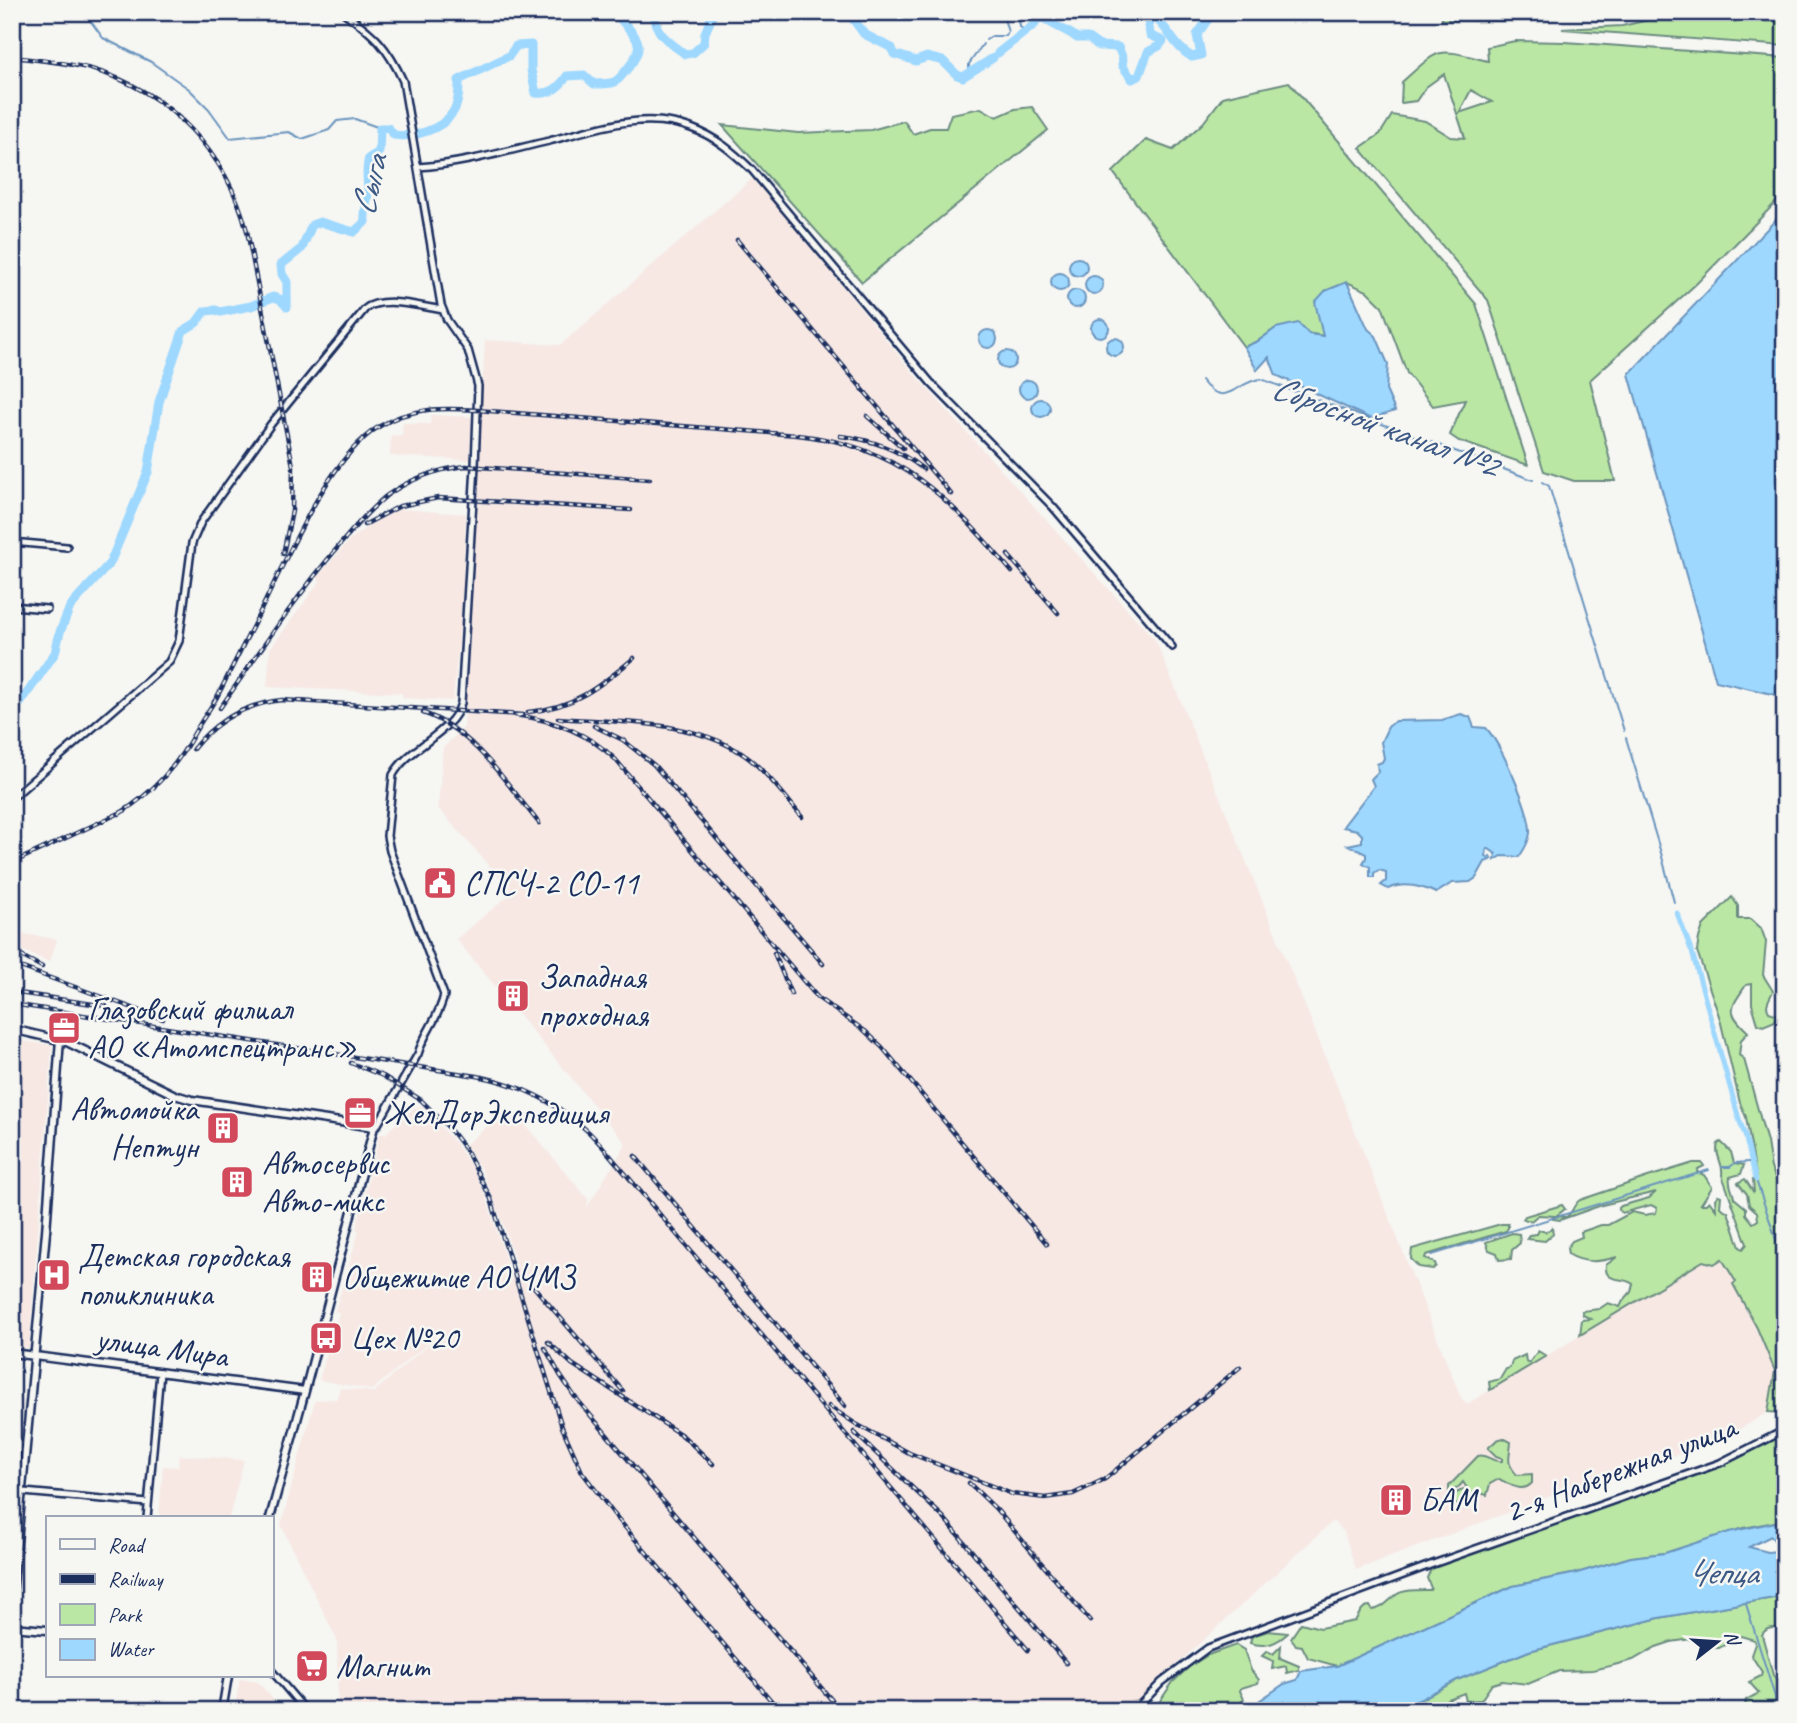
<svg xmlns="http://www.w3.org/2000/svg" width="1797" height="1723" viewBox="0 0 1797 1723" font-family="Caveat,sans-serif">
<rect width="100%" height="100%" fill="#f6f6f2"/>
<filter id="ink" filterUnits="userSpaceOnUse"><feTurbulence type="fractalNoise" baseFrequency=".0143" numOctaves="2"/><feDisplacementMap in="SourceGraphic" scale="14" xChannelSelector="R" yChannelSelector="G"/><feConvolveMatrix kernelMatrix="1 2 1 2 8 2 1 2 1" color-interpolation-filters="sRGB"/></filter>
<g filter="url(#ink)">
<path fill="#f7e8e4" d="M754,177L914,374L1156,641L1310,1018L1461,1398L1467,1404L1703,1261L1714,1264L1722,1259L1736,1283L1734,1285L1757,1328L1775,1371L1768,1412L1723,1439L1673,1456L1641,1462L1356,1570L1344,1532L1333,1521L1126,1711H338L337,1640L281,1525L315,1400L337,1399L340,1388L374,1392L456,1320L372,1390L319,1380L339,1313L335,1311L359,1231L356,1229L380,1134H386L390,1129L414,1108L422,1106L456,1144L472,1167L486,1197L510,1273L517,1267L504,1226L482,1171L465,1145L508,1109L514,1116L517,1115L588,1199L587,1207L626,1144L456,939L513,892L438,808L443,748L464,727L485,340L559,345L564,342Z
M431,415L472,417L470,460L390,456L391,435L402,436L403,423L430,424Z
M398,509L466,514L462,604L453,701L403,698L402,693L267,687L270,649L320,581L317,577L350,540L376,520Z
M17,933L57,939L50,962L14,947Z
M12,1040L52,1045L29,1348L12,1347Z
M179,1455L244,1460L229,1518H159L163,1466L178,1467Z
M240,1679L258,1682L283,1711H234Z
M85,1702L130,1705L129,1711H85Z"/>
<path fill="#bbe7a4" stroke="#6b8b81" stroke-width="2" fill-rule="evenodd" d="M1442,12H1546L1502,21L1442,20Z
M1785,12V46L1562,29L1622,26L1679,13Z
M1515,41L1565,42L1785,58V193L1696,284L1590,380L1615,481H1574L1544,471L1488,300L1360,148L1380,134L1392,115L1425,121L1451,137L1465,138L1444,74L1426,87L1416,101L1401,103L1402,82C1442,46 1436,48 1488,61L1487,47ZM1471,90L1492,102L1459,113Z
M1289,82L1476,304L1528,465L1459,441L1450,435L1465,400L1433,406L1407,373L1382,306L1367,291L1347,282L1325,291L1324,336L1276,328L1258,341L1244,347L1113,172L1146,140L1173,150L1203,123L1223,97Z
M1032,107L1048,130L862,282L722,125L798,133L871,130L904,121L913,134L930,128H946L951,114L981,108L997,117L1015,109Z
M1732,897L1738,906V919H1751L1761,928L1766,942L1763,975L1773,991C1770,999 1764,1004 1769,1012L1778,1015L1775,1021L1763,1026L1758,1024L1752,1004V984L1746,985C1730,1009 1726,1011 1748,1032L1741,1040L1739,1055L1744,1059L1767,1142L1771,1168L1785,1199V1413L1768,1412L1775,1371L1757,1328L1733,1284L1736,1282L1722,1259L1714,1264L1703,1261L1580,1335L1582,1320L1591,1319L1583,1315L1582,1311L1599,1309L1608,1303L1620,1307L1623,1301L1631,1292L1633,1284C1623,1276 1604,1284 1606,1265L1617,1257C1600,1262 1584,1264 1568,1254L1567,1248L1572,1241L1582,1237L1581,1232L1601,1225H1608L1632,1212L1645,1215L1656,1213L1657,1208L1651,1205L1622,1213L1618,1209L1621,1206L1649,1198L1656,1192L1602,1205L1560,1220L1553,1219L1554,1216L1538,1215L1531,1221L1523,1219L1525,1216L1562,1205L1565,1209L1556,1216L1566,1217C1574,1212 1573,1204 1580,1200L1648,1177L1693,1163H1702L1704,1166L1698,1169L1697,1172L1704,1175L1712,1187L1701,1204H1706L1709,1201L1716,1210L1715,1199L1718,1195L1721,1196L1720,1207L1728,1212L1740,1247L1743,1249L1747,1244L1722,1175C1724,1163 1714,1155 1718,1144L1721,1142L1731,1152L1734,1163L1744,1165L1741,1174L1730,1177C1728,1185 1733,1191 1734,1198L1746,1208V1214L1753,1223L1758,1220L1757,1212L1749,1205L1747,1194L1738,1183L1745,1179L1754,1193L1753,1180H1757L1746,1117L1740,1103L1720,1019L1697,951L1699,938L1703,926Z
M1501,1224H1508V1228L1506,1231L1426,1255L1425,1258L1435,1263L1436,1266L1433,1269L1419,1267L1411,1259L1412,1249Z
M1552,1228L1553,1234L1545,1241L1527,1239L1529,1235L1537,1234L1539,1230L1546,1232Z
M1512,1233L1519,1234L1520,1243L1512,1250L1511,1259L1499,1260L1497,1253L1489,1250L1486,1242Z
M1538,1351L1546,1356L1490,1390L1489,1382L1500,1379L1506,1369L1510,1368L1512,1361L1525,1355L1526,1362L1529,1363Z
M1785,1434V1520L1744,1528L1665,1553L1631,1557L1577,1573L1513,1586L1337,1666L1308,1658L1302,1646L1296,1645L1291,1638L1301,1623L1320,1628L1355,1621C1360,1614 1361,1606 1370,1606L1372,1610C1384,1608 1387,1602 1396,1595C1404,1589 1420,1590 1430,1590L1431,1588L1427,1578L1433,1564L1719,1463Z
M1503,1438L1511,1442C1510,1459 1505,1461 1517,1475L1532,1474V1483C1522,1494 1510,1484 1499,1479L1490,1484L1487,1495L1476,1492L1461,1504L1451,1505L1454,1494L1467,1488L1463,1482L1458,1488L1449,1492V1486L1478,1456C1488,1453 1493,1463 1502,1461V1458L1496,1456L1488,1448L1497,1440Z
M1785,1596V1628C1776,1628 1766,1626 1762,1635L1773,1675L1776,1680H1785V1694L1780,1697V1706L1775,1710L1766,1704L1750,1708L1745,1703L1746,1700L1759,1693L1749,1682L1761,1676L1762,1672L1751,1655L1755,1644L1754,1640L1741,1636L1719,1648H1715L1708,1641L1698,1638L1671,1642L1656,1647L1633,1660L1610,1666L1593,1670L1559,1671L1528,1684L1502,1681L1492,1684L1481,1700L1466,1701L1464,1693L1446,1700L1432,1711H1398L1457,1680L1529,1651L1659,1618Z
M1268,1631L1288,1633C1276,1644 1265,1648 1250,1643L1252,1636Z
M1236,1645L1244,1650L1251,1670L1259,1680L1258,1683L1241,1688L1240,1691L1244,1699C1227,1720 1225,1709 1207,1702L1194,1711H1147L1160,1701L1173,1682L1189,1667L1208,1655Z
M1281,1646L1280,1658L1299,1666V1670L1287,1673L1286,1666L1272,1669L1273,1661L1262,1656L1267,1651L1273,1654Z"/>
<path fill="#9ed8fe" stroke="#6a94be" stroke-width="2" d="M1785,210V697L1716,681L1629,374Z
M1069 267a9 9 0 1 1 18 0a9 9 0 1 1-18 0Z
M1051 282a9 9 0 1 1 18 0a9 9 0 1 1-18 0Z
M1085 285a9 9 0 1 1 18 0a9 9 0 1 1-18 0Z
M1347,282L1368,329L1376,336L1388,364L1386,390L1395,411L1371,419L1276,375L1269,357L1257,370L1244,347L1258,341L1276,328L1298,323L1309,334L1323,336L1315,302L1325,291Z
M1067 299a9 9 0 1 1 18 0a9 9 0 1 1-18 0Z
M1091 328a9 9 0 1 1 18 0a9 9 0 1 1-18 0Z
M979 339a9 9 0 1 1 18 0a9 9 0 1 1-18 0Z
M1106 347a9 9 0 1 1 18 0a9 9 0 1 1-18 0Z
M998 360a9 9 0 1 1 18 0a9 9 0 1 1-18 0Z
M1019 389a9 9 0 1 1 18 0a9 9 0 1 1-18 0Z
M1032 408a9 9 0 1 1 18 0a9 9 0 1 1-18 0Z
M1461,714L1470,717L1474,727L1486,728C1501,744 1531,811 1530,833C1529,842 1524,850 1519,857L1502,856L1495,860L1496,854L1489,849H1487L1486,856L1488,858L1490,856L1492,859L1485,862L1476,878L1470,882L1452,883L1436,893C1421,886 1404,882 1388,889L1381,885L1386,881V872L1379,870L1374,873V877H1370V867L1363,863L1366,858V854L1348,845L1362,842V835L1357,830L1343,827L1344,825L1374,786L1371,779L1378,772L1377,764L1382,762L1384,758L1381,742L1388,727L1395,721L1442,720Z
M1785,1520V1533L1780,1537L1785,1539V1545L1778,1546L1771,1536L1749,1547L1768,1552L1785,1550V1596L1659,1618L1529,1651L1457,1680L1398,1711H1244L1284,1684L1297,1680L1301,1671L1337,1666L1513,1586L1577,1573L1631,1557L1665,1553L1729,1532Z"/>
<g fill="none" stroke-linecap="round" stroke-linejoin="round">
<path stroke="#6a94be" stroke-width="2" d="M84,12L103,38L151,62L189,89L209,109L230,138L289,132L302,139L329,130L337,121L355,119L380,128
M1018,12L1020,27L1026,31
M986,40L992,36H1006L1008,32L1002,12
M969,72V64L983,44
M1201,380C1225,412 1238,380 1261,379L1533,480
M1542,482L1549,486L1624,731
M1626,738L1661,853L1674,902
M1722,1167H1730L1735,1163L1749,1162
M1756,1180L1785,1266
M1432,1255L1709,1170
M1746,1604L1775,1697L1776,1711"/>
<path stroke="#9ed8fe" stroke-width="5" d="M1677,913L1692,952L1739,1119L1745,1135L1756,1180"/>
<path stroke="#9ed8fe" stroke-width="9" d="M653,12C656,18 655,23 658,29C663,39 676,47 685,54L693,53L704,43L705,33L714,12
M848,12L864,34L892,48L894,54L916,61L927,57L943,61L957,75L963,77L993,58
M998,53L1035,24L1036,19L1042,17C1053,26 1066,29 1077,38H1088L1099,46L1118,47L1123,59L1122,65L1132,79L1139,76L1148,52L1159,46L1163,41L1150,35L1148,20L1153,16C1169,28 1173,46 1192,57L1201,55L1197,35L1213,12
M12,715L55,653L60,632L70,607L110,563L148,472L159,402L183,331L196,323L205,311L216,310L220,312L251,306L273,297L280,299L287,307V282L282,274L281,265L302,248L312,225L320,222L354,232L365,222C364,211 367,203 368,193C368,180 365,171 369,158L379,152L380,128H388L394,135C413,138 442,130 453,112C459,103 459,90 459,80L509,56L516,46L531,45V70L536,93C550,95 559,88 567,76L584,75L594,84C616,84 615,84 628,68C645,47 640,40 621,20L627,12"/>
<defs>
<path id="minor" d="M343,12C374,34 387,46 403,81L441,305L447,320L468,350L478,386L475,466L461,703C453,733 408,747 393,775L387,836L390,851L444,995C440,1016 424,1033 418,1054L378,1124L374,1127
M418,167C463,164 506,151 549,141C594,129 645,110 691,128C716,137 733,152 752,170L931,383L1053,507L1172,647
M12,542L67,547
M12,606L47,609
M12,798L169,662L179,641L192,543L201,522L271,424L365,309C382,295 423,307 443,310
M12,1491L148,1503
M147,1518L160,1372
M271,1670L306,1711
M1134,1711L1162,1682L1208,1648L1433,1564L1720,1463L1785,1430"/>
<path id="tertiary" d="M12,1029L67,1042L175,1095L192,1100L374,1127L305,1391L270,1518
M12,1353L305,1391
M12,1596L46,1232L60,1039
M12,1627L47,1630
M222,1711L228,1676"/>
</defs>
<use href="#minor" stroke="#1b2f5e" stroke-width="10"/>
<use href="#tertiary" stroke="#1b2f5e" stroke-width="11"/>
<use href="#minor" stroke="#f6f6f2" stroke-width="5"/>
<use href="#tertiary" stroke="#f6f6f2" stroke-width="6"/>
<defs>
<path id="rail" d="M12,57C39,60 66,62 91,69C169,91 227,153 247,231L293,466L292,511L283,554
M737,240L951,494
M867,416L903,448
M840,436C871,439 898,449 923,469
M364,525L400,506L438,498L631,510
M1008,555L1058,613
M220,708C258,654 295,598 338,547C353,529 368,511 386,496C410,479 437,469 466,466L650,479
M528,712C575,707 599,687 634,658
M423,713C472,729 507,784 539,823
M515,715C553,720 587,732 615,759L818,998L865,1031L882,1047L1047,1244
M558,718C620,723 700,719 751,760C770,776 786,798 802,817
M594,726L623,740L654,765L823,964
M192,737C200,723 209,710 217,697C231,670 244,643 258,616C286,561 327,458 380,426C411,407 443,408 477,410L797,435C900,445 949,498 1012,572
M193,749C215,721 246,704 282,700L523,715
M119,814C154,792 177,766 196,730
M12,863L126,810
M12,951L42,967
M774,953L791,994
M12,964L163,1019
M12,992L106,1006
M12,1004L477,1076C525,1085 570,1109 602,1146L1028,1650
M351,1063L383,1076L421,1100L448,1127L467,1152L491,1199L562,1427L582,1472L613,1513L780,1711
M635,1156L845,1406
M534,1287L623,1391
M548,1342L572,1364L683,1436L713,1464
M545,1348L560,1375L575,1397L841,1711
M829,1406L856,1424L913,1455
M854,1432L944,1518L1066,1663
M907,1452L1012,1494L1045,1498L1073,1494L1105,1479L1240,1367
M969,1483L996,1509L1090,1621
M858,1702L866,1711"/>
</defs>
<use href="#rail" stroke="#1b2f5e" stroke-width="4.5"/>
<use href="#rail" stroke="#f6f6f2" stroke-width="2" stroke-dasharray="5" stroke-linecap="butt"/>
</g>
</g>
<defs>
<symbol id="civic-square" viewBox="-11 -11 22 22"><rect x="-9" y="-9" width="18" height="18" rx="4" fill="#d1495b" stroke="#f6f6f2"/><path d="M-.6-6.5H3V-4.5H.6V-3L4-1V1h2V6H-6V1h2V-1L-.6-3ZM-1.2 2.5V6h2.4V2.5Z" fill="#fff"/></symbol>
<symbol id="building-square" viewBox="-11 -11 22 22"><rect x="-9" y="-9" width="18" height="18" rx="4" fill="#d1495b" stroke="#f6f6f2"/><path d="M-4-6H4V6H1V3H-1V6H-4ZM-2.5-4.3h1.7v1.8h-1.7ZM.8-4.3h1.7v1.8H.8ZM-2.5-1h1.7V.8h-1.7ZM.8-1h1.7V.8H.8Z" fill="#fff"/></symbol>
<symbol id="office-square" viewBox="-11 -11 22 22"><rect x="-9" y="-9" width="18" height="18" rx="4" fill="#d1495b" stroke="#f6f6f2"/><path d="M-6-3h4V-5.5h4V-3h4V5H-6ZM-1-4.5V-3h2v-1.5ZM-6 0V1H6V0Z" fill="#fff"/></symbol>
<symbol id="hospital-square" viewBox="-11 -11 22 22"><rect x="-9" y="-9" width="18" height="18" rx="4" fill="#d1495b" stroke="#f6f6f2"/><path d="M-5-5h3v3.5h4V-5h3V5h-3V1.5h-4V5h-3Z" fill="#fff"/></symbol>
<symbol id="bus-square" viewBox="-11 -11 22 22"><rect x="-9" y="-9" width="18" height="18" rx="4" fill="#d1495b" stroke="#f6f6f2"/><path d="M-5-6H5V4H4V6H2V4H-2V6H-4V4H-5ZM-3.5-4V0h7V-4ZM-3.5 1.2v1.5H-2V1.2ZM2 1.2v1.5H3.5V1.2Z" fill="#fff"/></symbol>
<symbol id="supermarket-square" viewBox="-11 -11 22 22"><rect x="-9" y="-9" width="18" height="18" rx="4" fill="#d1495b" stroke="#f6f6f2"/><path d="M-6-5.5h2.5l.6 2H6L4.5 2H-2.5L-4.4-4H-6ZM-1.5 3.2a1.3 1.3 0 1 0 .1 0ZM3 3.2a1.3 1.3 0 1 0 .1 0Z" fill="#fff"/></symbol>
</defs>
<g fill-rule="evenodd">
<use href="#civic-square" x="421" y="864" width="38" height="38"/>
<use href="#building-square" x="494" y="977" width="38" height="38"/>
<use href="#office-square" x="45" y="1009" width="38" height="38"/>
<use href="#office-square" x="341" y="1094" width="38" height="38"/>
<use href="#building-square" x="204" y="1109" width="38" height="38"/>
<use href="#building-square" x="218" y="1163" width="38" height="38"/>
<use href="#hospital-square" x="35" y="1256" width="38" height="38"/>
<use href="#building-square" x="298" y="1258" width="38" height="38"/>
<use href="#bus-square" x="307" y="1319" width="38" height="38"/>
<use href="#building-square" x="1377" y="1481" width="38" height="38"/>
<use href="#supermarket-square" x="293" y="1647" width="38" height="38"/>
</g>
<g text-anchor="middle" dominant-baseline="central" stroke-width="5" stroke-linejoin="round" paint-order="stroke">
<g font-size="33" fill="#1b2f5e" stroke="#f6f6f2" text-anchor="start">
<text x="464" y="883">СПСЧ-2 СО-11</text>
<text x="538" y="977">Западная<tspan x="538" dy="38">проходная</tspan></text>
<text x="88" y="1009">Глазовский филиал<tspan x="88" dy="38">АО «Атомспецтранс»</tspan></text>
<text x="198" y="1109" text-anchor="end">Автомойка<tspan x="198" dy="38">Нептун</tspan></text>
<text x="384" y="1113">ЖелДорЭкспедиция</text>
<text x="262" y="1163">Автосервис<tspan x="262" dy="38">Авто-микс</tspan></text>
<text x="78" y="1256">Детская городская<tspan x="78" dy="38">поликлиника</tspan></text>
<text x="342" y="1277">Общежитие АО ЧМЗ</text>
<text x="350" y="1338">Цех №20</text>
<text x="1420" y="1500">БАМ</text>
<text x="336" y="1666">Магнит</text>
</g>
<g font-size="33" fill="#1b2f5e" stroke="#f6f6f2">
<text transform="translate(162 1347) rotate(8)">улица Мира</text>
<text transform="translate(1620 1469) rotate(-21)">2-я Набережная улица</text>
</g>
<g font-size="35" font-style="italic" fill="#3c5986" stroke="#f6f6f2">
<text transform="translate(369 185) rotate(-76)">Сыга</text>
<text transform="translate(1385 426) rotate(20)">Сбросной канал №2</text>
<text x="1722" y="1572">Чепца</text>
</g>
</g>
<rect width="1797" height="1723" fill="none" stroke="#f6f6f2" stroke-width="42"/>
<rect x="21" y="21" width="1755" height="1681" fill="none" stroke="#1b2f5e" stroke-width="2.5" filter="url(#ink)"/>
<rect x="46" y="1516" width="228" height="161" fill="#f6f6f2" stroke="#9ea6b7" stroke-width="2"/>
<rect x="60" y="1539" width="35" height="10" fill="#f6f6f2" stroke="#9ea6b7" stroke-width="2"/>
<text x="108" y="1552" font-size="21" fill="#1b2f5e">Road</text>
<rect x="60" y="1574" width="35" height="10" fill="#1b2f5e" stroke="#9ea6b7" stroke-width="2"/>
<text x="108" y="1586" font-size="21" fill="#1b2f5e">Railway</text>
<rect x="60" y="1604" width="35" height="21" fill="#bbe7a4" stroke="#9ea6b7" stroke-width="2"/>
<text x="108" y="1622" font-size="21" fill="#1b2f5e">Park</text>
<rect x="60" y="1639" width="35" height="21" fill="#9ed8fe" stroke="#9ea6b7" stroke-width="2"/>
<text x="108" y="1656" font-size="21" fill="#1b2f5e">Water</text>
<g transform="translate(1717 1642) rotate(73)" stroke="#f6f6f2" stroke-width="5" paint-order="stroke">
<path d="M0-5L12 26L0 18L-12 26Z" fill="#1b2f5e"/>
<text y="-10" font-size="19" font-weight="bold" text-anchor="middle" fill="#1b2f5e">N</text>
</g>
</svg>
